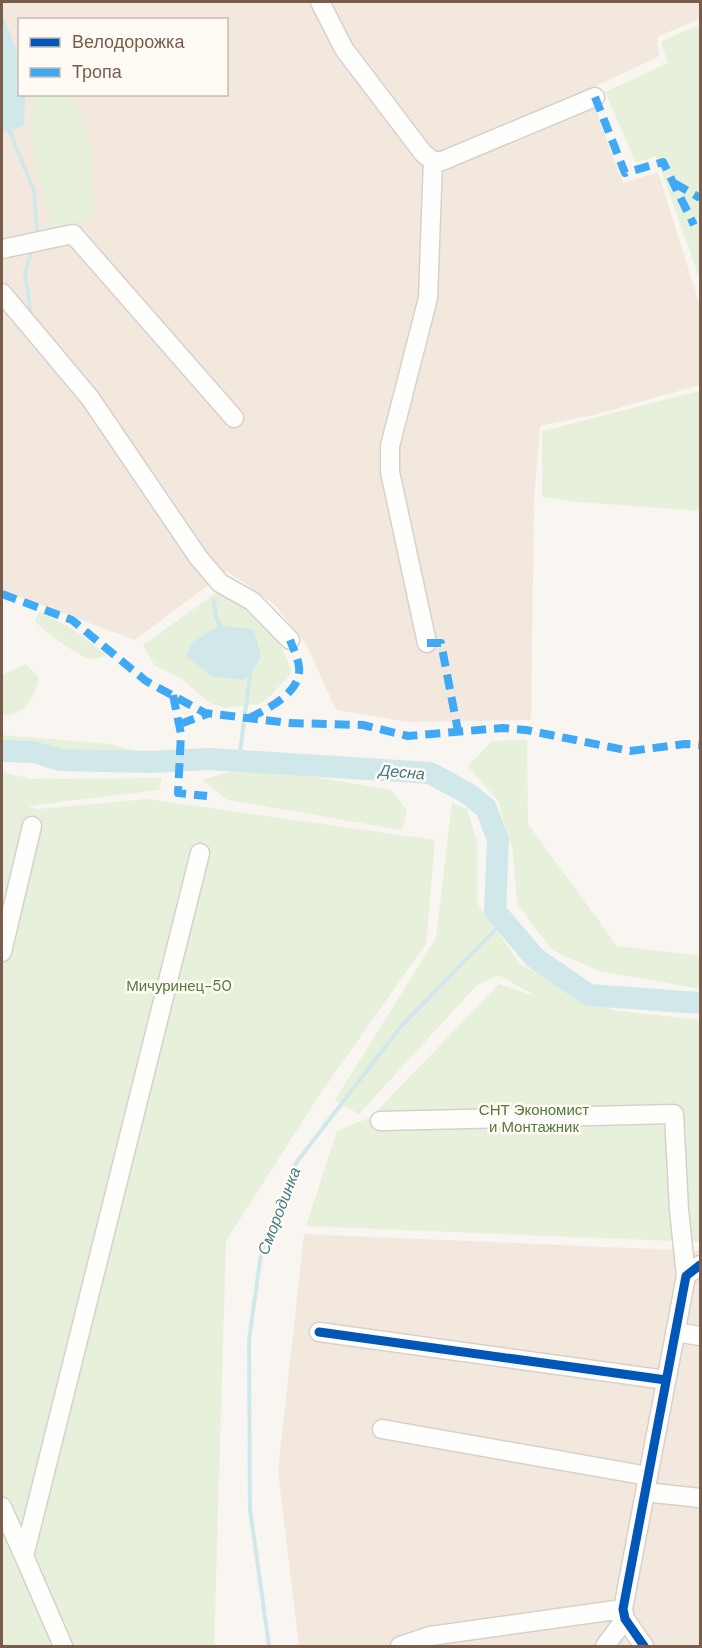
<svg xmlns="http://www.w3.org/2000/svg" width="702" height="1648" viewBox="0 0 702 1648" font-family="'DM Sans',sans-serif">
<rect width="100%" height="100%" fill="#f9f5f0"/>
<path fill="#f2e8de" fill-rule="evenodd" d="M2,2H700V19L657,37L659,56L588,90L623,183L658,172L700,306V385L597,414L540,426L534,502L531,720L408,722L336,710L307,646L274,604L227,571L135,640L2,590ZM20,20H226V94H20Z
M304,1234L700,1251V1646H299L278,1471Z"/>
<path fill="#e7f0db" d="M700,24V280L656,156L636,163L605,92L668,63L661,42Z
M34,95H73L89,138L94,213L83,223L52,228L31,141Z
M700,391V511L580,502L542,497V431Z
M223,588C254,612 283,633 291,674L268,698L259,704L224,708L210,703L179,677L155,666L143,645Z
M39,611L72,629L107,655C101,657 94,660 89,659C80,657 38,627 35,621Z
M26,664L39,678C34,698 25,716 2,715V675Z
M2,735L109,744L148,754L154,767C102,766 53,748 2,748Z
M527,740L528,824L617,946L700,956V989L599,971L552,950L517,903L513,852L498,801L468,766L492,741Z
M2,772L31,779L162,778L159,790L27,806L39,809L148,799L435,840L426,944L320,1094L226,1241L214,1646H2Z
M228,772H284L391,790L407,811L402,830L228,800L202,780Z
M452,803L467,809L477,841V903L521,965L612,1010L700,1020V1242L306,1226L337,1131L371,1117L499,984L537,997L499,975L476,986L359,1114L335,1100L436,938Z"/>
<path fill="#d0e8ea" d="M2,13L19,56L20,94L25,95L24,126L2,133Z
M220,625L254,630L261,657L250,675L242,680L211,676L186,656L191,643Z"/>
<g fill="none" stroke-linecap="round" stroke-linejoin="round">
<path stroke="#d0e8ea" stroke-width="4" d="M10,132L34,191L37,230
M31,314L25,273L31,252
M214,601L216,617L222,629
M239,760L250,675L248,671
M269,1646L250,1509L249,1340L261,1254L296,1163L402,1025L504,921"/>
<path stroke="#d0e8ea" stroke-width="22" d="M2,751L34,752L60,760L149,762L210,759L430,773L467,793L486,808L498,840L495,911L535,958L589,995L700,1003"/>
<defs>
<path id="minor" d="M320,2L344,49L423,153L433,161H442L595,97
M2,249L73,234L234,418
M2,293L90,398L198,557L220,583L252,601L290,640
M427,643L390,472V446L428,298L433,161
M2,952L32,826
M380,1121L674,1114L679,1210L686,1276L623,1609L625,1619L644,1646
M686,1276L700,1265
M319,1332L666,1380
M675,1332L700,1336
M382,1429L648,1476
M645,1492L700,1498
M2,1507L24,1556
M63,1646L24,1556L200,853
M400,1646L430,1636L623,1609
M605,1646L625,1619"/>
</defs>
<use href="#minor" stroke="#d7d1cb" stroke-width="21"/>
<use href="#minor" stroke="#fefefd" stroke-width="18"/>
<path stroke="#3fa9f5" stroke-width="8" stroke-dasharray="15 8" stroke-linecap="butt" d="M595,97L625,173L663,162L694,225
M674,183L700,198
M2,594L72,620L146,681L205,713L289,723L363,725L408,736L502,728L526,730L630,751L685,744L700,745
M427,643H441L458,731
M173,695L181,734L178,793L207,796
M249,718C268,709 302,692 299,667C298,658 293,648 290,640
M180,724L210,713"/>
<defs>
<path id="cycleway" d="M319,1332L666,1380
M644,1646L625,1619L623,1609L686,1276L700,1265"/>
</defs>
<use href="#cycleway" stroke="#fffaf3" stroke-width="13"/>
<use href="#cycleway" stroke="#0057b8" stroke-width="9"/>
</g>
<g text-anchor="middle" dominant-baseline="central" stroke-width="5" stroke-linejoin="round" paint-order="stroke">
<g font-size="15" fill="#537a41" stroke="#fffaf3">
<text x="179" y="986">Мичуринец-50</text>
<text x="534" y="1110">СНТ Экономист<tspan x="534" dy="17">и Монтажник</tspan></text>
</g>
<g font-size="16" font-style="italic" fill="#437c86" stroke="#fffaf3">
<text transform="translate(402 772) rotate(5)">Десна</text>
<text transform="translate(279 1211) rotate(-69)">Смородинка</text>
</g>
</g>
<rect width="702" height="1648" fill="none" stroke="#7a5c4d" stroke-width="6"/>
<rect x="18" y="18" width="210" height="78" fill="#fffaf3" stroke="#cabbb1" stroke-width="1.5"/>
<rect x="30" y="38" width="30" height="9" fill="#0057b8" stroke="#cabbb1" stroke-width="1.5"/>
<text x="72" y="48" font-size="18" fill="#7a5c4d">Велодорожка</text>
<rect x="30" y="68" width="30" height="9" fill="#3fa9f5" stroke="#cabbb1" stroke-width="1.5"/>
<text x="72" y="78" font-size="18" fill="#7a5c4d">Тропа</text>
</svg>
